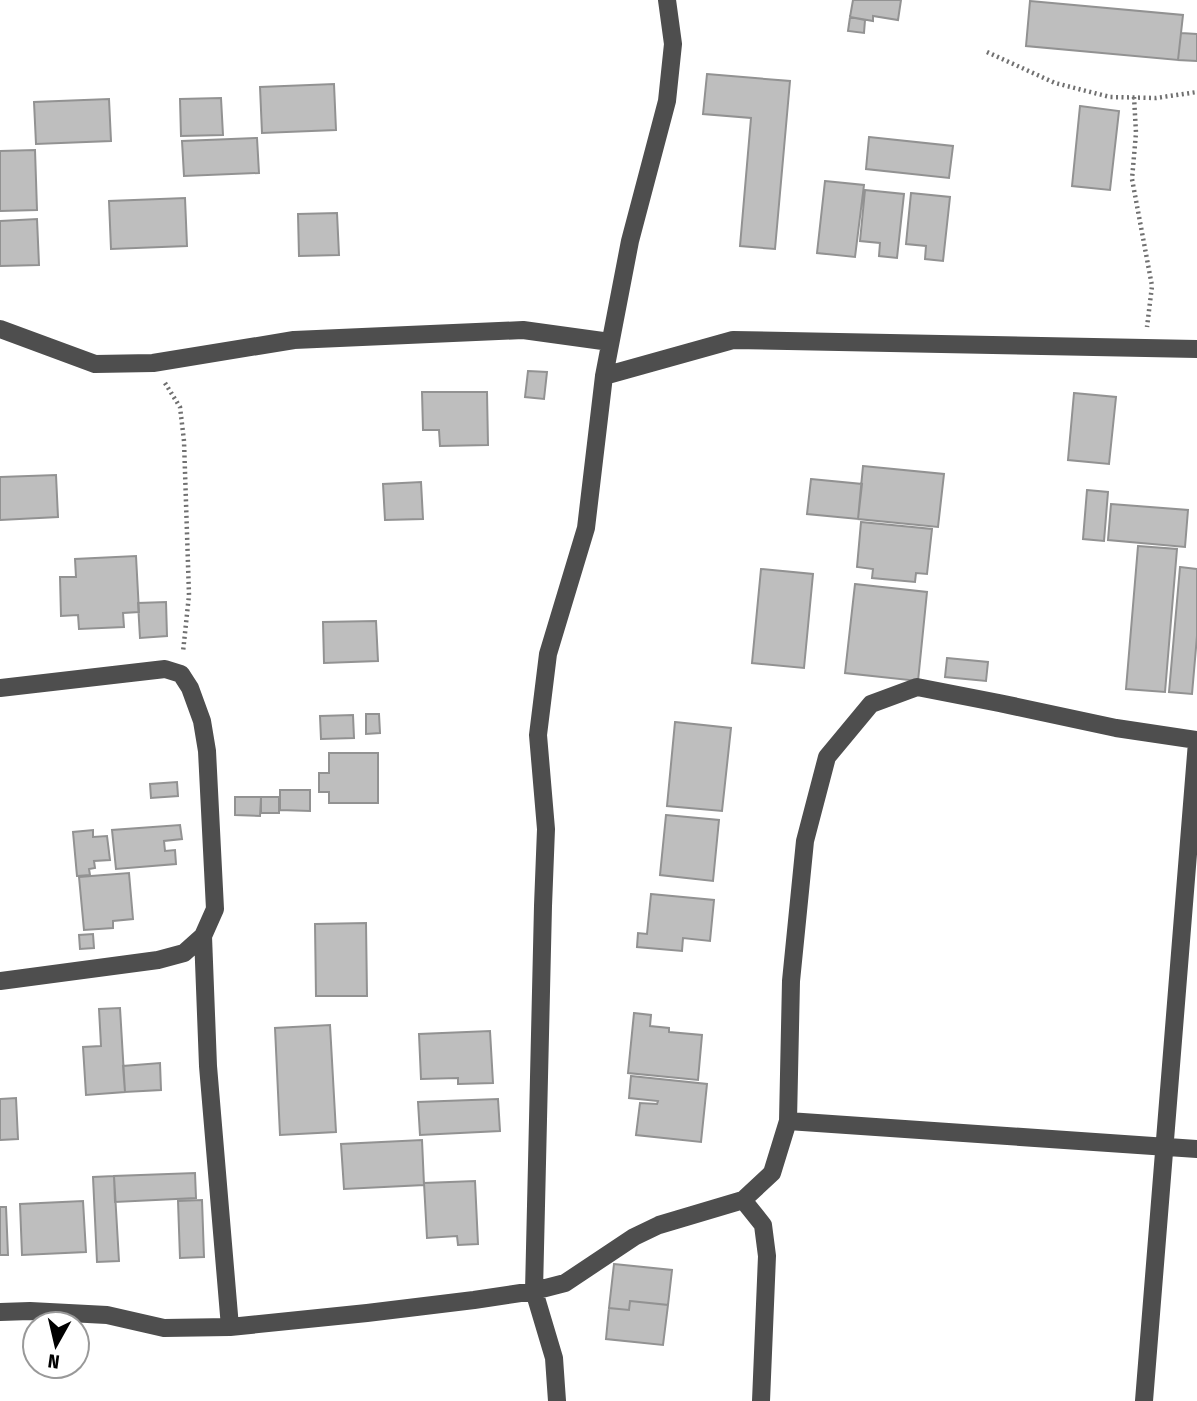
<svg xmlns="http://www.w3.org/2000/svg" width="1197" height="1401" viewBox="0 0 1197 1401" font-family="'Fira Sans Condensed',sans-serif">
<rect width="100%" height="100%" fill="#fff"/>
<path fill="#bebebe" stroke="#929292" stroke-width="2" d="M853,0H901L898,20L873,16V21L850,17Z
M1030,1L1183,15L1178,60L1026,46Z
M850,17L865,20L864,33L848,31Z
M1181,33L1197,34V61L1178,60Z
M707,74L790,81L775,249L740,246L751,118L703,114Z
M334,84L336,130L262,133L260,87Z
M221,98L223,135L181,136L180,99Z
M109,99L111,141L36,144L34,102Z
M1080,106L1119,111L1110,190L1072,186Z
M869,137L953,146L949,178L866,169Z
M257,138L259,173L184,176L182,141Z
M35,150L37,210L0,211V151Z
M825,181L864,185L855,257L817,253Z
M865,190L904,194L897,258L879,256L880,243L860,241Z
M911,193L950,197L943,261L925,259L926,246L906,244Z
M185,198L187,246L111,249L109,201Z
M337,213L339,255L299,256L298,214Z
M37,219L39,265L0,266V221Z
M528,371L547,372L544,399L525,397Z
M422,392H487L488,445L440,446L439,430H423Z
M1074,393L1116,397L1109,464L1068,460Z
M863,466L944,474L938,527L858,519Z
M56,475L58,517L0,520V477Z
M811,479L862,484L858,519L807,514Z
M421,482L423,519L385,520L383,484Z
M1087,490L1108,492L1104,541L1083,539Z
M1111,504L1188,510L1185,547L1108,540Z
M861,522L932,529L927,574L916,573L915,582L872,578L873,569L857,567Z
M1138,546L1177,549L1165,692L1126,689Z
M136,556L139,612L123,613L124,627L79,629L78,615L61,616L60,577H76L75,559Z
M1180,567L1197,569V636L1192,694L1169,692Z
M761,569L813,574L804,668L752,663Z
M855,584L927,592L918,681L845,673Z
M166,602L167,636L140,638L138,603Z
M376,621L378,661L324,663L323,622Z
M947,658L988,662L986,681L945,677Z
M366,714H379L380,733L366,734Z
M353,715L354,738L321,739L320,716Z
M675,722L731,728L722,811L667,806Z
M329,753H378V803H329V792H319V773H329Z
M177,782L178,796L151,798L150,784Z
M280,790H310V811L280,810Z
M235,797H261L260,816L235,815Z
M261,797H279V813H261Z
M666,815L719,820L713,881L660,875Z
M180,825L182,839L164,841L165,851L175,850L176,864L116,869L112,830Z
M93,830V837L107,836L110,860L94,861L95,868L89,869L90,875L77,876L73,832Z
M129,873L133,919L113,921V928L84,930L79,877Z
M651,894L714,900L710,941L683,938L682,951L637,947L638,933L647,934Z
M366,923L367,996H316L315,924Z
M93,934L94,948L80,949L79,935Z
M120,1008L125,1092L86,1095L83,1047L101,1046L99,1009Z
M634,1013L651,1015L650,1026L669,1028V1032L702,1035L698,1080L628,1073Z
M330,1025L336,1132L280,1135L275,1028Z
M490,1031L493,1083L458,1084V1078L421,1079L419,1034Z
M160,1063L161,1090L125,1092L123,1066Z
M631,1076L707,1084L701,1142L636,1135L640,1103L657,1104L658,1101L629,1098Z
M16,1098L18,1139L0,1140V1099Z
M498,1099L500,1131L420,1135L418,1102Z
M422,1140L424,1185L344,1189L341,1144Z
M195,1173L196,1198L115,1202L114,1176Z
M114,1176L119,1261L97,1262L93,1177Z
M475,1181L478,1244L458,1245L457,1236L427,1238L424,1183Z
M202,1200L204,1257L180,1258L178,1201Z
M83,1201L86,1252L22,1255L20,1204Z
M0,1207H6L8,1255H0Z
M614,1264L672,1270L668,1305L630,1301L629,1310L609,1308Z
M630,1301L668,1305L663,1345L606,1339L609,1308L629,1310Z"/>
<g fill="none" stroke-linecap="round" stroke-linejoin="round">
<path stroke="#707070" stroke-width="4.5" stroke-dasharray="2 3.5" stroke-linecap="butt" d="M987,52L1055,83L1110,97L1156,98L1197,92
M1134,97L1136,133L1132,179L1152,286L1147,327
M165,383L180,407L184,441L189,595L183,652"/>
<path stroke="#4e4e4e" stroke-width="18" d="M0,329L95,364L153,363L294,340L523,330L610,342
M604,376L733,340L1197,349
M0,688L165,669L181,674L190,688L202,721L207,751L215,909L203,936L184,953L158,960L0,981
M203,936L208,1066L230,1327
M788,1121L1197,1149
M743,1200L763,1225L767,1256L761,1401
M0,1312L30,1311L107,1315L164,1328L230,1327L367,1313L474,1300L534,1291L565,1283L634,1237L659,1225L743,1200L772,1173L788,1121L791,981L805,841L827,757L871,704L917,687L999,703L1116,728L1197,740
M557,1401L554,1358L534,1291L543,906L546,829L538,735L548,654L586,528L604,376L630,241L667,101L673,44L667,0
M1144,1401L1197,742"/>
</g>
<g transform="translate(56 1345) rotate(188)"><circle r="33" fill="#ffffff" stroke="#999999" stroke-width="2"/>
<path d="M0-5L12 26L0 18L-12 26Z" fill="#000000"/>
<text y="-10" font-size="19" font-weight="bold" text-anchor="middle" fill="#000000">N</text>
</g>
</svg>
